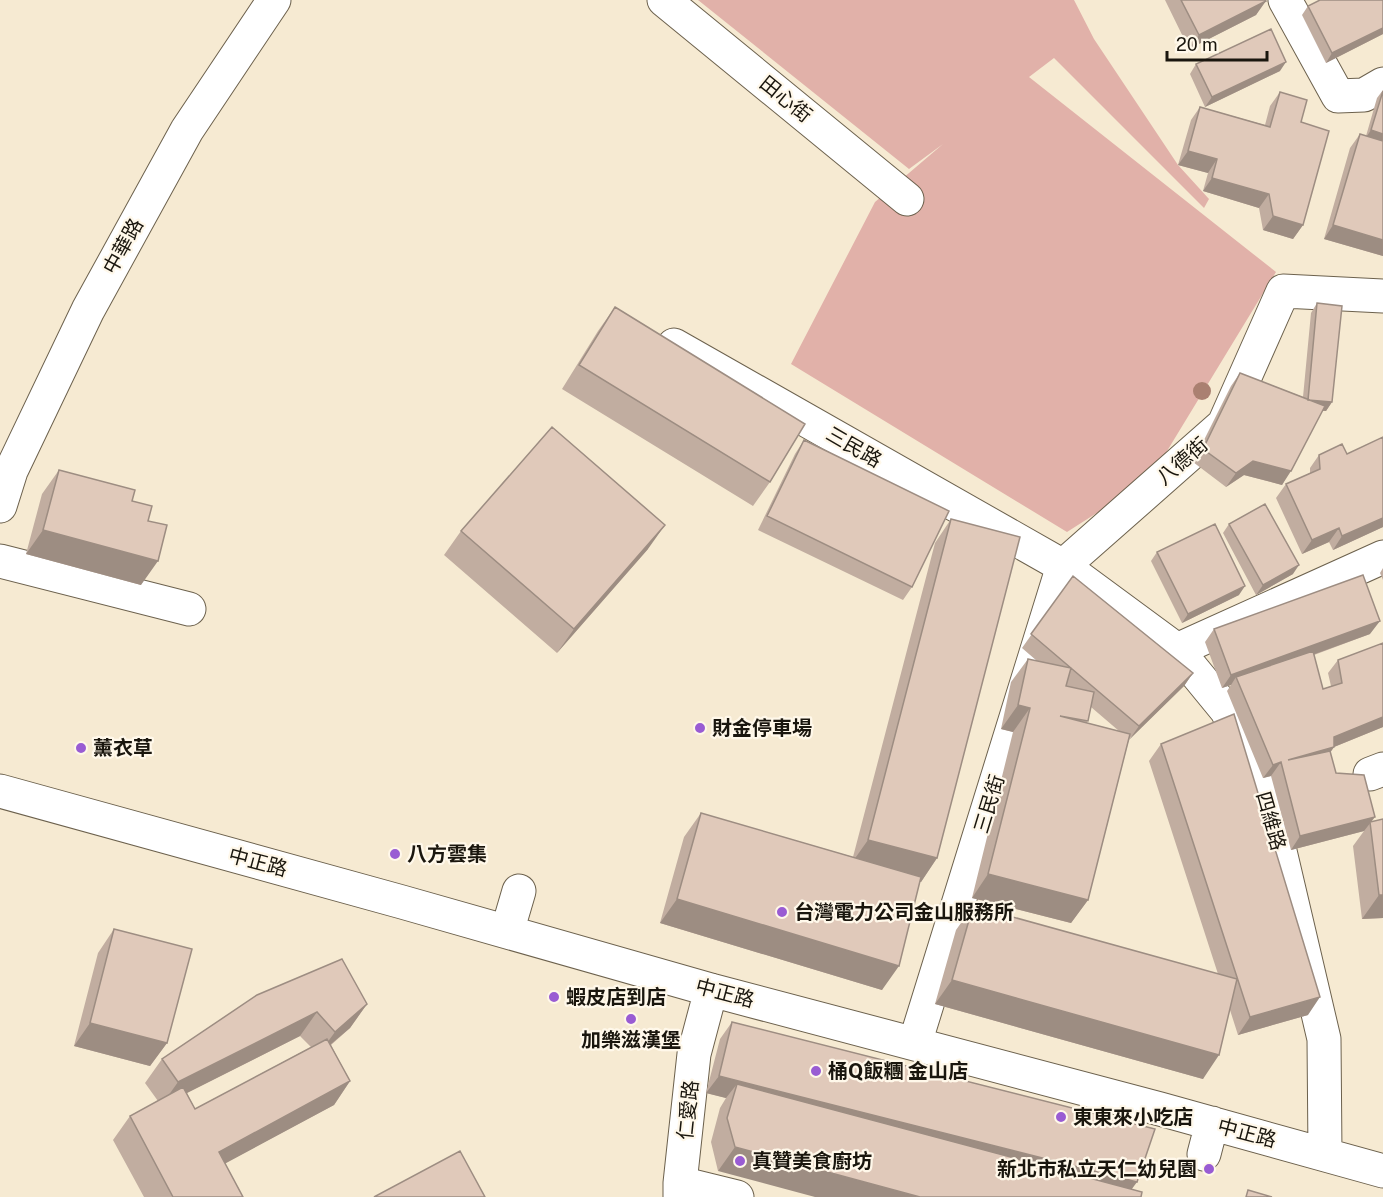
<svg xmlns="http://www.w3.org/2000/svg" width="1383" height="1197" viewBox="0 0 1383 1197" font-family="'Public Sans','Noto Sans TC',sans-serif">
<rect width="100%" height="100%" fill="#f6ead2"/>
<path fill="#e1b1a9" d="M698,0H1074L1094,39L1178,165L1209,199L1204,208L1054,58L1029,77L1276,272L1150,479L1067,532L791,364L875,202L943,144L909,169Z"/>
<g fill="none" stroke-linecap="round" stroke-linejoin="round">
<defs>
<path id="minor" d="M664,0L907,199
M1285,0L1338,96L1364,95L1383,84
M674,345L1063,566L1177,650L1227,711L1268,800L1324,1039L1325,1154
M0,506L11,471L88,310L187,130L274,0
M0,561L189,609
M1063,566L1224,424L1283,291L1383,296
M1177,650L1383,557
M1370,774L1383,769
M0,791L402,902L711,990L1160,1109L1383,1171
M507,932L519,891
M915,1043L1063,566
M1204,1154L1212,1123
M680,1183L737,1197
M680,1197V1183L694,1054L711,990"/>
</defs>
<use href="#minor" stroke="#6c614d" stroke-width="35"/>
<use href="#minor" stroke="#fff" stroke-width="33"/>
</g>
<circle fill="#aa8071" cx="1202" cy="391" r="9"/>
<path fill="#c1ada0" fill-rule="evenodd" d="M1165,0H1265L1256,15L1189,49Z
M1383,0V34L1326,63L1302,15L1308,6Z
M1196,64L1280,71L1205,107L1190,74Z
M1383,90V256L1324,239L1350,148L1360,134L1366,136L1377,98Z
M1280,92L1301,122L1303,225L1293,239L1263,230L1259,208L1203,191L1208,173L1178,165L1191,120L1200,107L1265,125L1270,106Z
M1317,303L1332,402L1326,411H1322L1282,485L1244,475L1226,487L1193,462L1231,386L1240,373L1303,397L1311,313Z
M615,307L770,482L753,506L562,389L598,331Z
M1383,437V527L1333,550L1329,542L1302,554L1276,498L1286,484L1310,473V468L1319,455L1347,454Z
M804,440L912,587L903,600L758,530L795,454Z
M59,470L132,501L148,521L141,585L26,554L42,494Z
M951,519L937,858L921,882L920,881L882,990L660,923L684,837L701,813L853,857L935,543Z
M1229,524L1293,574L1256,595L1223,533Z
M461,531L648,549L557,653L444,555Z
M1157,552L1239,595L1182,623L1151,561Z
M1383,568V580L1380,573Z
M1073,576L1193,673L1184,686L1129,739L1088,900L1071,923L972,898L1013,732L1001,729L1011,682L1028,659L1037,661L1022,648ZM1091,707L1119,731L1087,723Z
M1214,629L1370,634L1314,655L1323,689L1331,686L1328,673L1338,660L1383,643V727L1334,747L1330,753L1336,773L1372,822L1383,819V918L1362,919L1353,846L1364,831L1291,850L1271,776L1263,778L1227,691L1231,685L1222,688L1205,642Z
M1161,744L1308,1015L1238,1035L1230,1010L1203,1079L935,1004L956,930L973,906L1218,974L1149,761Z
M114,929L167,1043L150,1066L74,1046L98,953Z
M257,995L367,1004L350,1028L331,1045L350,1081L334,1105L225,1163L243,1197H144L113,1140L130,1116L158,1101L145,1083L162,1059ZM300,1036L311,1047L195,1109L187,1093Z
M732,1022L1155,1129L718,1171L711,1142L720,1108L726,1098L706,1093L720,1039Z"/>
<path fill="#9d8d82" d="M1266,1L1256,15L1189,49L1199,35Z
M1383,28V34L1326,63L1332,53Z
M1286,62L1280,71L1205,107L1212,97Z
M1371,130L1383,134V145L1365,139Z
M1188,151L1217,159L1208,173L1178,165Z
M1212,178L1269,194L1259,208L1203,191Z
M1273,216L1303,225L1293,239L1263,230Z
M1333,225L1383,240V256L1324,239Z
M1308,400L1332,402L1326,411L1301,409Z
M1253,461L1291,471L1282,485L1244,475L1226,487L1236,473Z
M1383,518V527L1333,550L1342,536Z
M665,525L648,549L557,653L574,629Z
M1339,528L1329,542L1302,554L1312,540Z
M43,530L158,561L141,585L26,554Z
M1299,565L1293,574L1256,595L1263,585Z
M1245,586L1239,595L1182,623L1188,614Z
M1380,621L1370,634L1238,682L1236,677L1231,685L1222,688L1231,675Z
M1193,673L1184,686L1129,740L1139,726Z
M1018,705L1030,708L1013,732L1001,729Z
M1383,717V727L1329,749L1334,747L1324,761L1282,769L1334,737Z
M1281,762L1271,776L1263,778L1273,765Z
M1375,817L1364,831L1291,850L1300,836Z
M868,840L937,858L921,882L851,864Z
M988,874L1088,900L1071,923L972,898Z
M1379,895H1383V918L1362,919Z
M677,899L899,966L882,990L660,923Z
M952,980L1219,1055L1203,1079L935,1004Z
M1320,997L1308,1015L1238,1035L1250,1017Z
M367,1004L350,1028L318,1055L335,1032Z
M317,1012L300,1036L161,1106L178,1082Z
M90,1023L167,1043L150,1066L74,1046Z
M719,1076L1137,1182L1126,1197L737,1084L726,1098L706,1093Z
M350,1081L334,1105L202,1176L219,1152Z
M735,1147L920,1197H815L718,1171Z"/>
<path fill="#e0c9ba" stroke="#9d8d82" stroke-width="1.5" d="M1181,0H1265L1266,1L1199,35Z
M1320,0H1383V28L1332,53L1308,6Z
M1271,29L1286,62L1212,97L1196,64Z
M1383,91V134L1371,130Z
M1280,92L1307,100L1301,122L1329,131L1303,225L1273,216L1269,194L1212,178L1217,159L1188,151L1200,107L1270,127Z
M1360,134L1383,141V240L1333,225Z
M1317,303L1342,306L1332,402L1308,400Z
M615,307L805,424L770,482L579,365Z
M1240,373L1325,406L1291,471L1253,461L1236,473L1203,449Z
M552,427L665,525L574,629L461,531Z
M1383,437V518L1342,536L1339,528L1312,540L1286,484L1320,469L1319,455L1342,444L1347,454Z
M804,440L949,511L912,587L767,516Z
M59,470L135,490L132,501L152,506L148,521L167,525L158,561L43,530Z
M1265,504L1299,565L1263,585L1229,524Z
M951,519L1020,537L937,858L868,840Z
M1215,524L1245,586L1188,614L1157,552Z
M1363,575L1380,621L1231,675L1214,629Z
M1073,576L1193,673L1139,726L1031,634Z
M1383,643V717L1334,737V747L1288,760L1330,751L1336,773L1364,775L1375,817L1300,836L1281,762L1273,765L1236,677L1313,651L1323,689L1342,683L1338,660Z
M1028,659L1071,668L1066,686L1094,692L1088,721L1060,716L1130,734L1088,900L988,874L1030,708L1018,705Z
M1234,714L1320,997L1250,1017L1161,744Z
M701,813L921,877L899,966L677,899Z
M1383,819V895H1379L1370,822Z
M973,906L1237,979L1219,1055L952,980Z
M114,929L192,949L167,1043L90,1023Z
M342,959L367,1004L335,1032L317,1012L178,1082L162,1059L257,995Z
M732,1022L1155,1129L1137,1182L719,1076Z
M327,1039L350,1081L219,1152L243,1197H173L130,1116L183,1087L195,1109Z
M737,1084L1142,1192L1141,1197H920L735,1147L727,1118Z
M460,1151L485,1197H374Z
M1248,1190L1272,1197H1246Z"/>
<g fill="#995cd3" stroke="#fff8ea" stroke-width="2">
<circle cx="700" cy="728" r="6"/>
<circle cx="81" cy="748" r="6"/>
<circle cx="395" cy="854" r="6"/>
<circle cx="782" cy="912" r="6"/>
<circle cx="554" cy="997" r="6"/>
<circle cx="631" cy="1019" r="6"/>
<circle cx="816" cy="1071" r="6"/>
<circle cx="1061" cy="1117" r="6"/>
<circle cx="740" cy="1161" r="6"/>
<circle cx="1209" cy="1169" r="6"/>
</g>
<g text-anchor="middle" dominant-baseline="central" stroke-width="4.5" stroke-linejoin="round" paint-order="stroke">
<g font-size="20" fill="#1a160e" stroke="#fff8ea">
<text transform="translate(786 99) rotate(39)">田心街</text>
<text transform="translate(123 246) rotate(-61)">中華路</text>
<text transform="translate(854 447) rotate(30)">三民路</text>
<text transform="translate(1182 461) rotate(-41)">八德街</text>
<text transform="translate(989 804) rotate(-73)">三民街</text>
<text transform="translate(1271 821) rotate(74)">四維路</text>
<text transform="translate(258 862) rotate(15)">中正路</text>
<text transform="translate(725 993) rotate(15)">中正路</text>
<text transform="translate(688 1110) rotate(-84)">仁愛路</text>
<text transform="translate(1247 1133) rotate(15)">中正路</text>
</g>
<g font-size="20" font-weight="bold" fill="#1a160e" stroke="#fff8ea" text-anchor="start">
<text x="712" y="728">財金停車場</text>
<text x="93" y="748">薰衣草</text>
<text x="407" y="854">八方雲集</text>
<text x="794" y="912">台灣電力公司金山服務所</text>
<text x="566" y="997">蝦皮店到店</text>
<text x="631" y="1040" text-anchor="middle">加樂滋漢堡</text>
<text x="828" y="1071">桶Q飯糰 金山店</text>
<text x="1073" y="1117">東東來小吃店</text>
<text x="752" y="1161">真贊美食廚坊</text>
<text x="1197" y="1169" text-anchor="end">新北市私立天仁幼兒園</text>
</g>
</g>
<path d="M1167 51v9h100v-9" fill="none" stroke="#1a160e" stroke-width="3"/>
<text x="1176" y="51" font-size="18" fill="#1a160e" stroke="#fff8ea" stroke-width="4.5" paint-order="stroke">20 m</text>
</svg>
